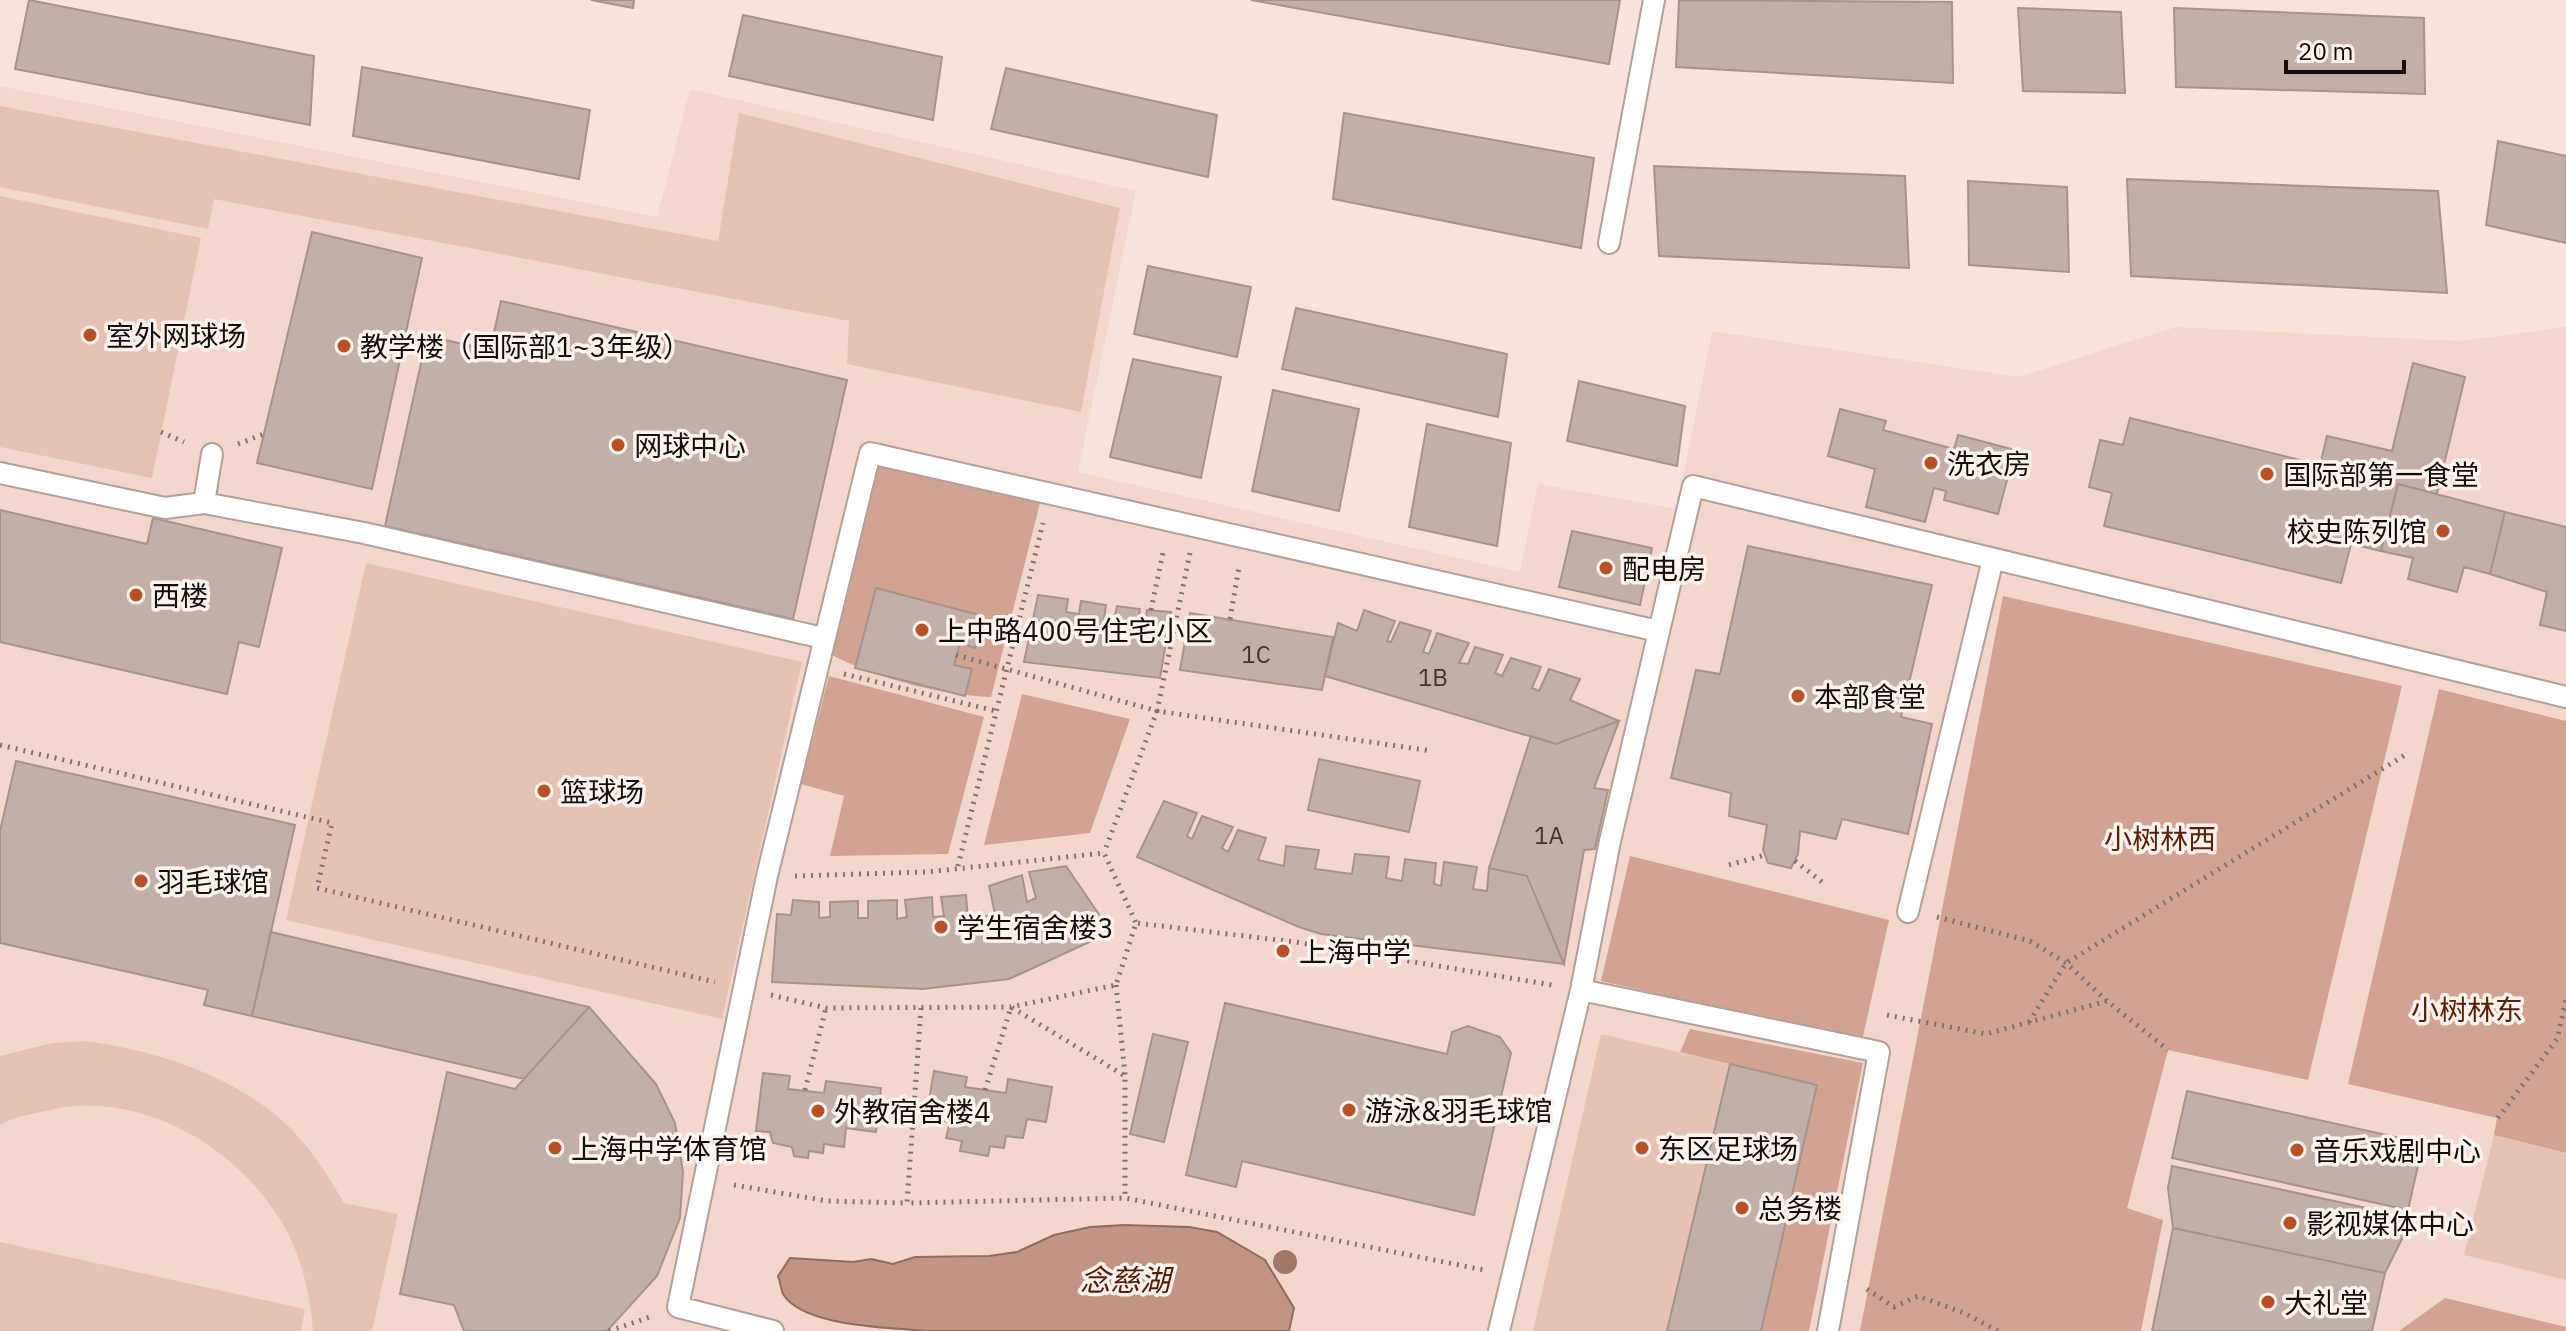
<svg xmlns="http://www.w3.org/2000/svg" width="2566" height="1331" viewBox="0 0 2566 1331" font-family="'IBM Plex Sans','Noto Sans SC',sans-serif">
<rect width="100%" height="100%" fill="#f7e3dc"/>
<path fill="#f3d7cd" d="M0,86L657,217L690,89L1136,191L1078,472L1520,572L1538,484L1677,509L1712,331L2018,377L2176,327L2459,341L2566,327V1331H0Z"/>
<path fill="#e6c2b4" d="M0,106L718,241L739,113L1120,208L1081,412L847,364L849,321L214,199L208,229L0,187Z
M0,196L201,238L152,478L0,447Z
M366,563L802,662L722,1019L286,920Z
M1601,1034L1730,1064L1667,1331H1533Z
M85,1041C148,1049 216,1070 267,1108C300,1132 324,1168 344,1203L398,1214L372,1331H313C310,1293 301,1253 281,1221C232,1141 133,1087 41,1112C27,1115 12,1118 0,1125V1056L52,1043Z
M2494,1135L2566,1153V1280L2464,1255Z
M0,1242L305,1309L301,1331H0Z"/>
<path fill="#d2a392" d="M875,464L1040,503L991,697C939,695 876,678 830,654Z
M2003,596L2402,686L2308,1080L2168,1050L2127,1208L2163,1220L2141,1331H1860Z
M829,676L984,717L948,854L830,856L844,796L801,784Z
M2439,689L2566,721V1153L2494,1135L2497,1118L2348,1084Z
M1022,694L1130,719L1090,833L984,845Z
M1630,856L1889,920L1862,1041L1601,981Z
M1690,1029L1863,1063L1809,1331H1761L1817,1085L1680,1052Z
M2445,1298L2566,1327V1331H2399Z"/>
<path fill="#c29483" stroke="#8e6c5f" stroke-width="2" d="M1124,1225L1189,1227L1217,1232L1265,1260L1294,1308L1289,1331H924C889,1327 803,1327 783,1294C781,1289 780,1281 778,1276L790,1258L853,1262L871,1259L893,1264L915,1257L989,1256L1017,1252L1054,1235L1090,1227Z"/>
<path fill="#c2afa8" stroke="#a5938c" stroke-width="2" d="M29,0L314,56L310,125L15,69Z
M591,0H634L633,8Z
M1251,0H1620L1609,64Z
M1679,0L1952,2L1953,83L1676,67Z
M2018,8L2121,12L2125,93L2023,91Z
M2174,8L2424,18L2425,94L2176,87Z
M743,15L942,57L933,120L729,76Z
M362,67L590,110L579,179L353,136Z
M1006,68L1217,115L1208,177L991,129Z
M1344,113L1594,158L1581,248L1333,199Z
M2498,141L2566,156V243L2486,225Z
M1654,166L1905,176L1909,268L1659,256Z
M2127,179L2438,191L2447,293L2131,276Z
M1968,181L2067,187L2069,272L1969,265Z
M312,232L422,258L372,489L257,463Z
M1148,266L1251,287L1237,357L1134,334Z
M501,301L847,380L793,619L385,526L427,336L490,350Z
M1296,308L1507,354L1498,417L1282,369Z
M1133,359L1221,377L1201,478L1110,457Z
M2413,363L2465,377L2437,494L2398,484L2381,551L2351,544L2341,583L2104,526L2112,493L2089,487L2100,440L2123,445L2130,418L2320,465L2327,436L2392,451Z
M1579,381L1685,406L1677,466L1567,441Z
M1273,390L1359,409L1339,511L1252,491Z
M1840,409L1886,421L1883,430L1954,449L1958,435L2015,450L1998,514L1944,500L1946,491L1934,488L1925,522L1866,507L1875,469L1828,456Z
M1427,424L1511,443L1497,546L1409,527Z
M2398,484L2505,512L2490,574L2464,567L2457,592L2408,579L2413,558L2381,551Z
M0,510L147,544L153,518L282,548L259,647L239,642L227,694L0,642Z
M0,510L147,544L153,518L282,548L259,647L239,642L227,694L0,642Z
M2505,512L2566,527V631L2540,625L2547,592L2490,574Z
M1572,531L1652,548L1640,605L1559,587Z
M1748,546L1932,585L1901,717L1932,724L1908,834L1842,819L1836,839L1800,831L1798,854L1791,868L1768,863L1763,850L1767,825L1729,816L1731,793L1671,778L1696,670L1720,674Z
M876,588L983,616L975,648L960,643L954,665L972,669L965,696L855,668Z
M1038,595L1068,599L1066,612L1079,614L1081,601L1106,605L1104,619L1114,620L1117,606L1140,609L1137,625H1145L1147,610L1171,612L1160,678L1024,662Z
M1364,610L1395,621L1387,641L1391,642L1400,622L1431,631L1423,652L1429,654L1437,633L1469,643L1459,663L1468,664L1475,647L1503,655L1495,673L1502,676L1511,658L1541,667L1532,688L1539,691L1549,669L1580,679L1570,700L1619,721L1556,744L1325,676L1338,623L1357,631Z
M1190,613L1333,637L1322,690L1180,670Z
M1619,721L1594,788L1608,790L1595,849L1584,850L1564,964L1527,876L1489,868L1531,736L1556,744Z
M1319,759L1420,781L1409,832L1308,810Z
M16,761L295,825L252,1016L204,1005L208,990L0,943V831Z
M1164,801L1197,813L1187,836L1192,839L1202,816L1233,827L1222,848L1228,852L1238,830L1266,838L1258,860L1284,866L1286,846L1319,850L1315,869L1352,874L1355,854L1389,857L1386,878L1402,881L1405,859L1436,863L1434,884L1441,886L1444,862L1477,867L1473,889L1487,891L1489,868L1527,876L1564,964L1321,934L1299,927L1137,857Z
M1066,866L1111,932L1009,979L923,989L772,982L777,914L791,915L793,900L819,902V918L830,917V902L858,901V918H868V901L897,900V919L907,917L905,900L932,897L933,917L944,916L941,897L966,895L968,921L995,914L989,886L1022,875L1027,902L1036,898L1029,872Z
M271,932L589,1007L524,1079L252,1016Z
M1225,1003L1447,1054L1452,1032L1468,1026L1500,1037L1511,1053L1474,1215L1242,1161L1236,1187L1186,1175Z
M589,1007L656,1084L675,1123L683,1172L680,1218L657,1276L607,1331H464L454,1305L400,1294L447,1072L515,1089Z
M1153,1034L1188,1042L1164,1142L1130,1134Z
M1730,1064L1817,1085L1761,1331H1667Z
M934,1071L967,1077L965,1087L1006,1093L1008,1079L1052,1087L1046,1122L1027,1119L1023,1138L1006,1136L1004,1148L990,1146L988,1156L960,1151L962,1141L946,1138L950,1122L926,1118Z
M763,1073L790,1076L788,1089L824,1093L826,1081L881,1088L876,1132L846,1128L844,1147L824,1144L823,1153L809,1151L808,1158L794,1156L792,1147L773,1143L770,1132L756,1131Z
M2187,1091L2423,1143L2408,1210L2172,1158Z
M2172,1166L2408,1217L2404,1235L2385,1273L2173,1228L2168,1188Z
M2173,1228L2385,1273L2372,1331H2152Z"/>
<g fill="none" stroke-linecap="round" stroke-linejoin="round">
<defs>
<path id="lane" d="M1609,243L1654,0
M0,473L165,508L204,503L364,533L823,638
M204,503L212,454
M1908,912L1993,559
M1581,990L1610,841L1693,486L2566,697
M773,1331L678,1307L767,876L870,453L1658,631
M1499,1331L1581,990L1879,1052L1828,1331"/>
</defs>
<use href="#lane" stroke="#b2a099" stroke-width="24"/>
<path stroke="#80736f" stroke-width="5" stroke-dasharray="2 6" stroke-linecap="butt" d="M161,432L184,442
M238,444L264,434
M1190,553L1157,711L1432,751
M1151,610L1164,548
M1230,619L1239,567
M956,655L1157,711L1104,853
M844,674L996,711
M0,745L332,823L317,888L715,982
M1795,861L1826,885
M1729,865L1765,855
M958,866L1043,523
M795,876L927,872L1104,853L1136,923
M1937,917L2030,941L2066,963L2107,1001L2168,1050
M1116,985L1125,1075
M771,995L826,1008L1011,1007L1116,985L1136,923L1295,942L1552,985
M921,1008L907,1203L1125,1198L1484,1270
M1887,1015L1986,1034L2107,1001
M2029,1022L2066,963L2405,755
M805,1090L826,1008
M985,1090L1011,1007L1125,1076V1198
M2498,1118L2557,1039L2566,1000
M734,1185L827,1201L907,1203
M1867,1289L1894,1307L1918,1296L1964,1313L1998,1331
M609,1331L650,1317"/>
<use href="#lane" stroke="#fff" stroke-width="20"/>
</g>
<circle fill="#a17867" cx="1285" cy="1262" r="12"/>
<g fill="#b75125" stroke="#fef2ee" stroke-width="3">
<circle cx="90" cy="335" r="8"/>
<circle cx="344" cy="346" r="8"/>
<circle cx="618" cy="445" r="8"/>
<circle cx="1931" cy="463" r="8"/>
<circle cx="2267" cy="474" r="8"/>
<circle cx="2443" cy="531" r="8"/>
<circle cx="1606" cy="568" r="8"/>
<circle cx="136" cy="595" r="8"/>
<circle cx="922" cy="630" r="8"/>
<circle cx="1798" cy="696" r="8"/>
<circle cx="544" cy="791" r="8"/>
<circle cx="141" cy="881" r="8"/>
<circle cx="941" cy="927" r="8"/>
<circle cx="1283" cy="951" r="8"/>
<circle cx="1349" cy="1110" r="8"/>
<circle cx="818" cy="1111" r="8"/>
<circle cx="555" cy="1148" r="8"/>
<circle cx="1642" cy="1148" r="8"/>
<circle cx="2297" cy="1150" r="8"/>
<circle cx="1742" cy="1208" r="8"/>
<circle cx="2290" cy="1223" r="8"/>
<circle cx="2268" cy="1302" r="8"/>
</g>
<g text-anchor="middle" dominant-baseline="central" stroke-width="7" stroke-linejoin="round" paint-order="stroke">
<g font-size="24" fill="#3f3632">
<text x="1256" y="654">1C</text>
<text x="1433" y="677">1B</text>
<text x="1549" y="835">1A</text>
</g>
<g font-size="28" fill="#130d0b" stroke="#fef2ee" text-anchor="start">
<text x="106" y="335">室外网球场</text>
<text x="360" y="346">教学楼（国际部1~3年级）</text>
<text x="634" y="445">网球中心</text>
<text x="1947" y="463">洗衣房</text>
<text x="2283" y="474">国际部第一食堂</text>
<text x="2427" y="531" text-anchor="end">校史陈列馆</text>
<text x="1622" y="568">配电房</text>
<text x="152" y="595">西楼</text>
<text x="938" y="630">上中路400号住宅小区</text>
<text x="1814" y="696">本部食堂</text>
<text x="560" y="791">篮球场</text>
<text x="157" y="881">羽毛球馆</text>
<text x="957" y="927">学生宿舍楼3</text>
<text x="1299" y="951">上海中学</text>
<text x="1365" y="1110">游泳&amp;羽毛球馆</text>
<text x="834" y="1111">外教宿舍楼4</text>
<text x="571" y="1148">上海中学体育馆</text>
<text x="1658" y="1148">东区足球场</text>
<text x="2313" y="1150">音乐戏剧中心</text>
<text x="1758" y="1208">总务楼</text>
<text x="2306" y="1223">影视媒体中心</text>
<text x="2284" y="1302">大礼堂</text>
</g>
<g font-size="28" fill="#5a2107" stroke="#fef2ee">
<text x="2160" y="838">小树林西</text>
<text x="2467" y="1009">小树林东</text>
</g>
<g font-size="30" font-style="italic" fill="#541c02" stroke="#fef2ee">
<text x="1125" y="1279">念慈湖</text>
</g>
</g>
<path d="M2286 60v12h118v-12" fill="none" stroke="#130d0b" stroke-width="4"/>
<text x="2298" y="60" font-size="24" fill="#130d0b" stroke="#fef2ee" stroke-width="6" paint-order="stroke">20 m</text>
</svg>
